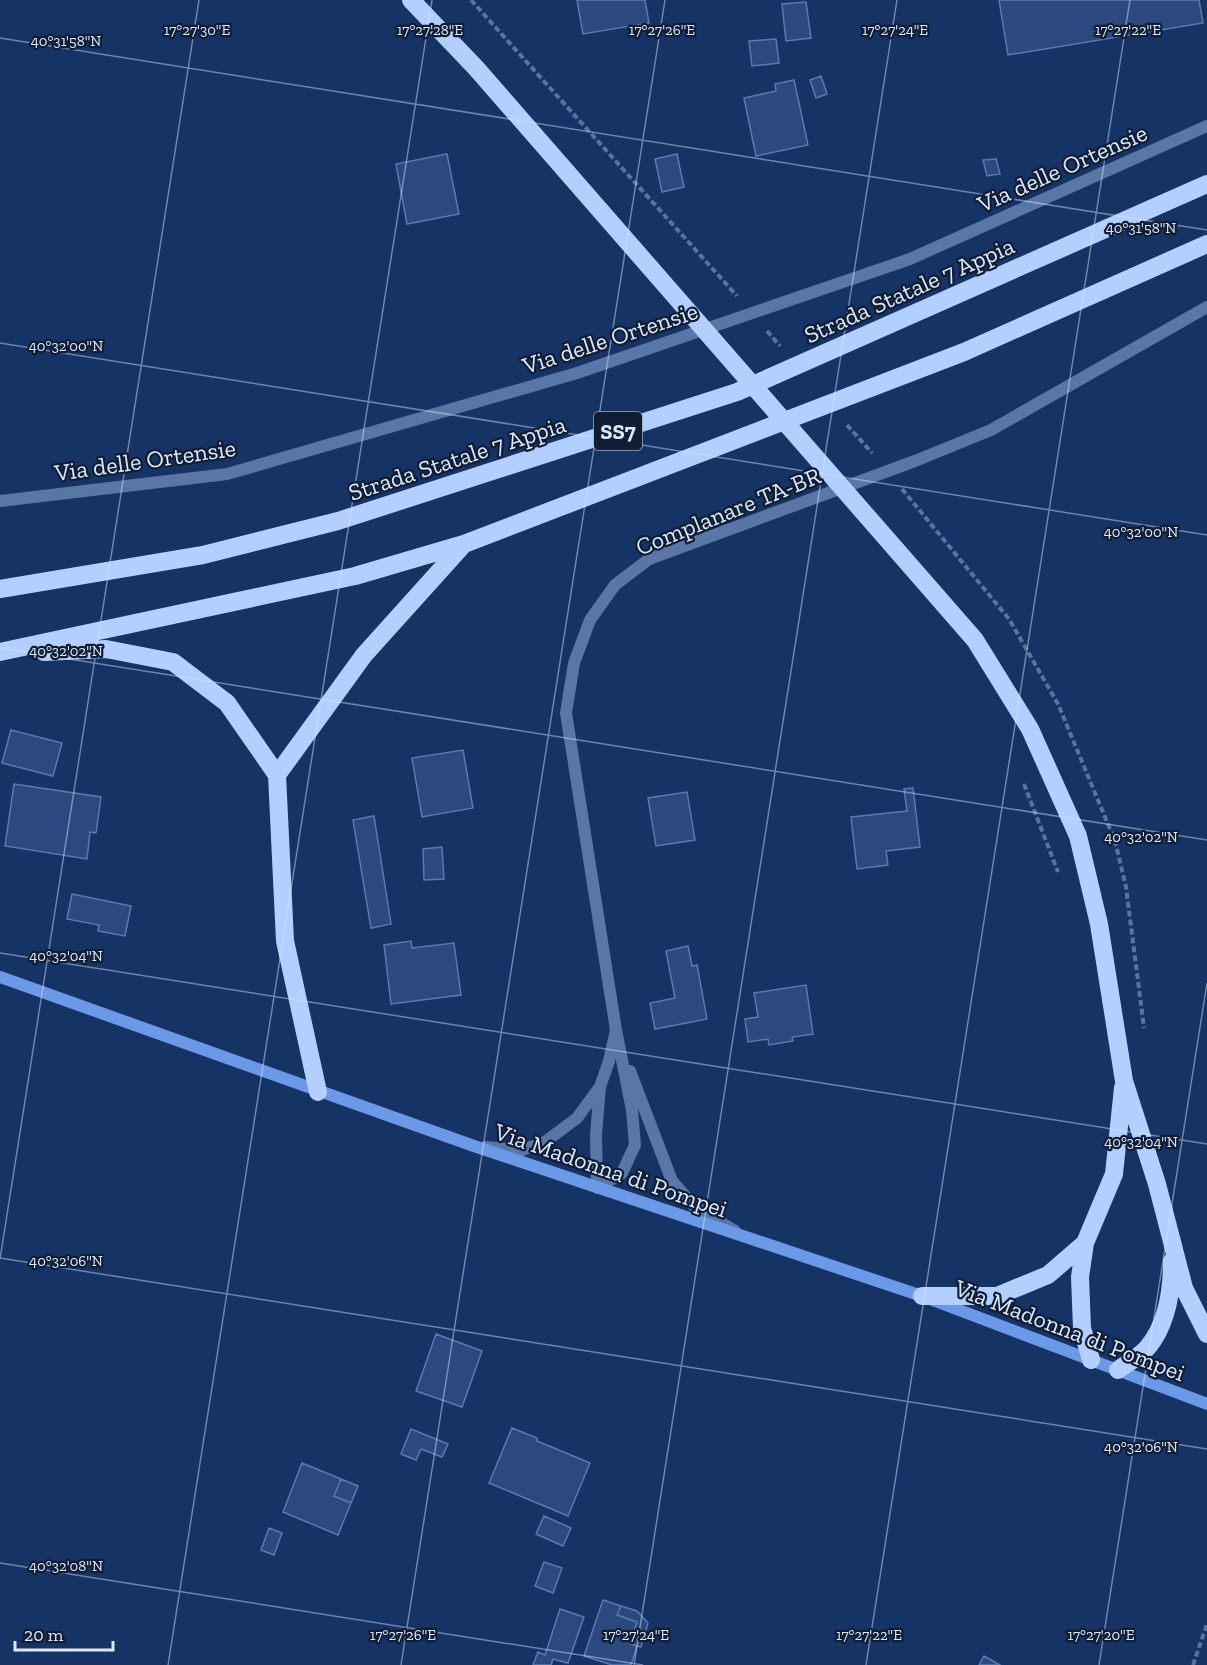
<svg xmlns="http://www.w3.org/2000/svg" width="1207" height="1665" viewBox="0 0 1207 1665" font-family="'Zilla Slab',serif">
<rect width="100%" height="100%" fill="#163366"/>
<path fill="#2b497e" stroke="#587ab2" stroke-width="1.5" d="M577,0H645L649,23L583,34Z
M999,0H1199L1203,23L1008,55Z
M806,2L811,38L786,41L782,4Z
M776,39L779,63L752,66L749,41Z
M821,76L827,94L816,98L810,80Z
M794,80L808,145L756,156L744,98L776,91L775,84Z
M447,154L459,214L407,224L396,164Z
M677,154L684,187L662,192L655,159Z
M996,159L1000,174L987,176L983,160Z
M11,730L62,743L53,776L2,763Z
M463,750L473,808L422,817L412,758Z
M14,784L101,797L96,833L90,832L87,859L5,846Z
M913,788L920,847L886,851L888,865L857,869L851,817L907,811L904,789Z
M687,792L695,840L656,846L648,798Z
M374,816L391,924L371,928L353,820Z
M442,847L444,879L424,880L423,849Z
M72,894L131,906L125,936L98,931L99,925L67,919Z
M411,941L412,948L454,943L461,995L391,1004L384,945Z
M688,946L692,966L697,965L707,1019L655,1029L650,1003L675,998L666,951Z
M806,985L813,1034L792,1037L793,1041L769,1045L768,1039L748,1042L745,1019L758,1017L754,993Z
M436,1334L482,1351L462,1407L416,1391Z
M512,1428L537,1438V1441L590,1463L568,1516L489,1483Z
M411,1429L448,1444L442,1457L421,1449L416,1460L401,1454Z
M302,1463L341,1479L334,1496L351,1503L338,1535L283,1512Z
M341,1479L358,1486L351,1503L334,1496Z
M544,1516L571,1528L563,1546L536,1534Z
M269,1528L282,1533L274,1555L261,1550Z
M544,1562L562,1568L553,1593L535,1586Z
M603,1600L621,1606L617,1615L637,1622L630,1644L637,1646L631,1665H612L584,1656Z
M621,1606L637,1611L648,1623L641,1647L630,1644L637,1622L617,1615Z
M560,1609L584,1617L568,1663L553,1659L551,1665H533L538,1652L545,1655Z
M984,1656L1000,1665H979Z"/>
<g fill="none" stroke-linecap="round" stroke-linejoin="round">
<path stroke="#5b729a" stroke-width="4" stroke-dasharray="6 3" stroke-linecap="butt" d="M471,0L737,296
M767,331L780,346
M847,425L872,453
M902,489L1009,619L1058,704L1115,841L1126,887L1144,1028
M1024,784L1058,872
M1193,1665L1207,1624"/>
<path stroke="#5976a7" stroke-width="12" d="M0,501L227,474L577,373L910,259L1207,126
M616,1030L609,1061L600,1087L596,1135L597,1188L622,1173L635,1145L632,1110L616,1030L566,713L574,663L590,620L615,585L649,559L915,461L991,430L1207,307
M630,1071L672,1181L695,1207L735,1231
M485,1147L522,1150L545,1142L577,1118L599,1088"/>
<path stroke="#6c99e7" stroke-width="12" d="M0,977L474,1146L922,1296L1207,1404"/>
<path stroke="#b2cfff" stroke-width="18" d="M411,0L476,68L975,640L1030,729L1078,836L1099,924L1124,1081L1157,1184L1184,1288L1207,1334
M0,589L203,555L338,521L737,392L1207,184
M0,652L355,576L464,544L964,352L1207,244
M44,652L106,649L173,662L227,703L277,775L285,941L318,1092
M277,775L364,655L464,544
M922,1296H997L1048,1275L1085,1243
M1091,1360L1082,1328L1080,1277L1085,1243L1114,1174L1123,1088
M1118,1370C1127,1363 1141,1356 1148,1347C1167,1324 1172,1290 1172,1261"/>
</g>
<path fill="none" stroke="#dce8fb" stroke-width="1.5" stroke-opacity="0.45" d="M0,38L1207,230M0,343L1207,535M0,648L1207,840M0,953L1207,1144M0,1258L1207,1449M0,1259L199,0M0,1563L643,1665M168,1665L432,0M401,1665L665,0M634,1665L897,0M866,1665L1130,0M1099,1665L1207,983"/>
<g text-anchor="middle" dominant-baseline="central" stroke-width="4.5" stroke-linejoin="round" paint-order="stroke">
<rect fill="#101d34" stroke="#9fabbf" stroke-width="1.5" x="594" y="412" width="48" height="38" rx="4.5"/>
<g font-size="22" font-weight="bold" fill="#dce8fb">
<text x="618" y="431">SS7</text>
</g>
<g font-size="24" fill="#dce8fb" stroke="#101d34">
<text transform="translate(1062 168) rotate(-24)">Via delle Ortensie</text>
<text transform="translate(909 290) rotate(-24)">Strada Statale 7 Appia</text>
<text transform="translate(610 338) rotate(-18)">Via delle Ortensie</text>
<text transform="translate(457 458) rotate(-18)">Strada Statale 7 Appia</text>
<text transform="translate(145 460) rotate(-8)">Via delle Ortensie</text>
<text transform="translate(728 511) rotate(-22)">Complanare TA-BR</text>
<text transform="translate(611 1170) rotate(19)">Via Madonna di Pompei</text>
<text transform="translate(1070 1330) rotate(21)">Via Madonna di Pompei</text>
</g>
</g>
<g font-size="15" text-anchor="middle" fill="#dce8fb" stroke="#101d34" stroke-width="4.5" stroke-linejoin="round" paint-order="stroke">
<text x="430" y="35">17°27'28"E</text>
<text x="662" y="35">17°27'26"E</text>
<text x="895" y="35">17°27'24"E</text>
<text x="1128" y="35">17°27'22"E</text>
<text x="197" y="35">17°27'30"E</text>
<text x="66" y="46">40°31'58"N</text>
<text x="1141" y="233">40°31'58"N</text>
<text x="66" y="351">40°32'00"N</text>
<text x="1141" y="537">40°32'00"N</text>
<text x="66" y="656">40°32'02"N</text>
<text x="1141" y="842">40°32'02"N</text>
<text x="66" y="961">40°32'04"N</text>
<text x="1141" y="1147">40°32'04"N</text>
<text x="66" y="1266">40°32'06"N</text>
<text x="1141" y="1452">40°32'06"N</text>
<text x="66" y="1571">40°32'08"N</text>
<text x="403" y="1640">17°27'26"E</text>
<text x="636" y="1640">17°27'24"E</text>
<text x="869" y="1640">17°27'22"E</text>
<text x="1101" y="1640">17°27'20"E</text>
</g>
<path d="M15 1641v9h98v-9" fill="none" stroke="#dce8fb" stroke-width="3"/>
<text x="24" y="1641" font-size="18" fill="#dce8fb" stroke="#101d34" stroke-width="4.5" paint-order="stroke">20 m</text>
</svg>
